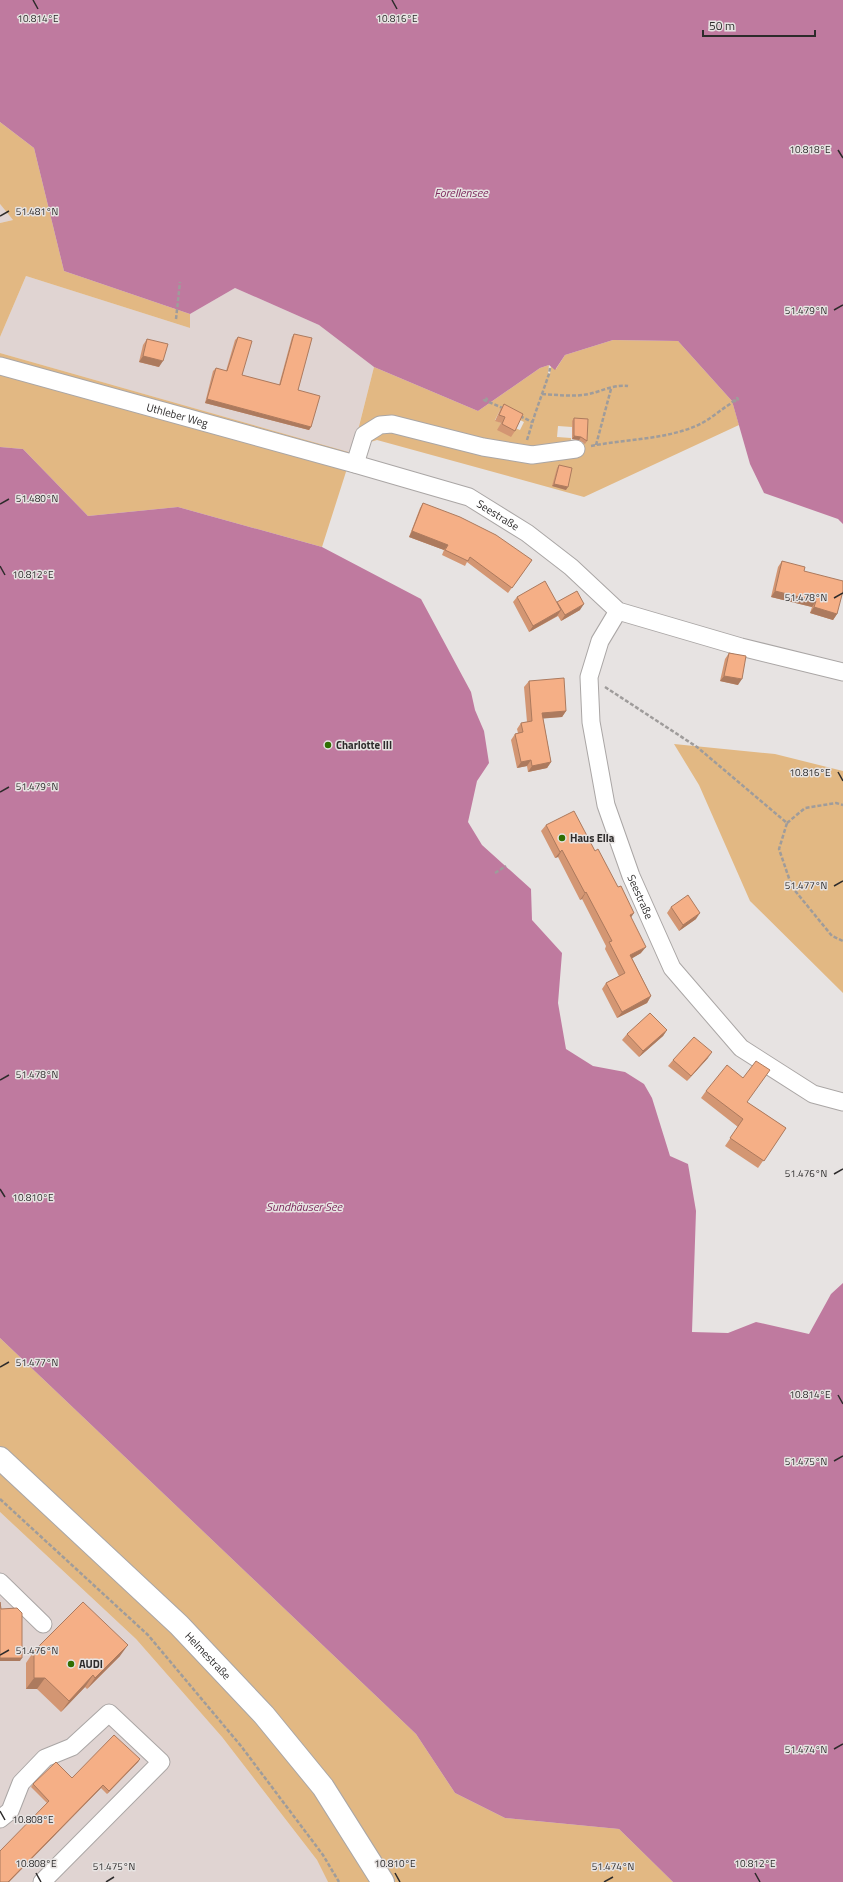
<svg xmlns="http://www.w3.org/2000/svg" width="843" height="1882" viewBox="0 0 843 1882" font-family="'Titillium Web',sans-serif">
<rect width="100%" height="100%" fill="#e7e3e2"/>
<path fill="#e0d4d2" d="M0,204L13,220L0,223Z
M26,276L190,328V314L235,288L319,325L374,367L352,453L0,353V337Z
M0,1512L136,1639L222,1737L317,1860L328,1882H0Z"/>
<path fill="#e2b883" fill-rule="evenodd" d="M0,122L34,148L64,271L190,314V328L26,276L0,337V223L13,220L0,204Z
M613,340L678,341L732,401L739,425L584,497L377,440L364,444L355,442L374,367L478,411L540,368L549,365L548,373L550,374L551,366L556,369L565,355ZM500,410L524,422L520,430L515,428L498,430L501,423L495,420ZM572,421L586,422L585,443H571V438L557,437L558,426L572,427Z
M0,353L352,453L322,547L178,507L88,516L23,449L0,447Z
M674,744L775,754L843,771V993L750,901L699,785Z
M0,1338L416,1734L455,1793L505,1818L619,1829L673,1882H328L317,1860L222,1737L136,1639L0,1512Z"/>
<path fill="#bf7a9f" d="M0,0H843V524L838,519L764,493L750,464L732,401L678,341L613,340L565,355L555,370L549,365L540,368L478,411L374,367L319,325L235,288L190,314L64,271L34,148L0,122Z
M0,447L23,449L88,516L178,507L322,547L421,599L471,692L475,710L484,731L489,763L477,781L468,822L482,845L531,889L532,920L562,953L558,1003L566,1049L593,1066L625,1072L644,1084L652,1098L670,1156L688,1164L696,1211L692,1332L728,1333L756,1322L809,1334L831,1294L843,1283V1882H673L619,1829L505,1818L455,1793L416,1734L0,1338Z"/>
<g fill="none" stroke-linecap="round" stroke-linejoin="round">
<defs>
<g id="minor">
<path id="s1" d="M0,366L355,464L469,497L527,533L571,567L618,611L741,647L843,672"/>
<path d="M355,464L364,435L380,425L392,424L483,447L532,455L576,449"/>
<path id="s2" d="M618,611L600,641L589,677L591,722L606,805L631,876L672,968L741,1048L813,1094L843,1102"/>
<path d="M0,1582L43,1624"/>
<path d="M0,1819L10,1811L21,1783L45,1758L72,1747L109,1713L161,1762L42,1882"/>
</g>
<g id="major">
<path id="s3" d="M0,1458L179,1625L264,1715L323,1787L383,1882"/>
</g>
</defs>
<use href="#minor" stroke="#aaa6a5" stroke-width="19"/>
<use href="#major" stroke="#aaa6a5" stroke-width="24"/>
<path stroke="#9f9c9b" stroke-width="2.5" stroke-dasharray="4 2" stroke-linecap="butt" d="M176,319L180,282
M542,394C558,395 574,397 589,394C602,391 615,384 628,386
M486,401L487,399L485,398L484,400L505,409
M520,416L532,422
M527,440L535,414L549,374L550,368
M596,445L611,389
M591,446C626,439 662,440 696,426C708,421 719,411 730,404L737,398L738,399L736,402L734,400
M605,687L697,747L787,823L779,849L792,887L832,936L843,941
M787,823L805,808L836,803L843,805
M495,873L506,866
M0,1499L148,1635L241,1746L323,1855L339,1882"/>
<use href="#minor" stroke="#fff" stroke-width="17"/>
<use href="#major" stroke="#fff" stroke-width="22"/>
</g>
<path fill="#d39673" d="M294,334L298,390L311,427L309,430L205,403L213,371L216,368L226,371L235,340L238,337L242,375L279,385L292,337Z
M147,339L159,367L139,362L143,345Z
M504,404L515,431L511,437L497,430L501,423L495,421L500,410Z
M574,418L587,441L585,444L579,440L572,439V421Z
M559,465L566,490L552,486L557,468Z
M423,503L532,560L508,593L467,562L465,566L442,555L444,550L409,537L420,508Z
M782,561L804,571L837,614L833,620L810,613L812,607L771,597L778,567Z
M517,597L557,603L580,610L561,621L558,616L529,632L513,602Z
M729,653L738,685L720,681L725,659Z
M529,681L566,711L562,717L543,718L551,762L547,768L528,772L527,766L517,768L511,740L515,734L518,733L517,729L521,723L527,722L524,687Z
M546,825L595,851L631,918L641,953L632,958L651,996L647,1003L617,1018L602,989L606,983L619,976L605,949L606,946L582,899L580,900L558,857L555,858L541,831Z
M671,907L696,919L679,931L667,913Z
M667,1030L663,1036L639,1057L622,1040L627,1034Z
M708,1058L687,1081L668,1066L673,1060Z
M706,1091L747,1102L786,1128L758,1168L725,1146L738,1127L701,1098Z
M34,1651L120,1656L87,1689L85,1687L61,1712L37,1689H26V1663Z
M140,1759L138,1762L107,1794L101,1788L9,1882H0L47,1803L31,1787L33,1784L72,1778Z"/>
<path fill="#ac7a5e" d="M143,356L163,361L159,367L139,362Z
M207,399L311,427L309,430L205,403Z
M574,436L581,437L579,440L572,439Z
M554,484L568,487L566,490L552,486Z
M412,531L448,545L444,550L409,537Z
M775,591L816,601L812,607L771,597Z
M584,604L580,610L561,621L565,615Z
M814,607L837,614L833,620L810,613Z
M561,610L557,616L529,632L533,626Z
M724,676L742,679L738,685L720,681Z
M566,711L562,717L538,719L542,713Z
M531,760L527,766L517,768L521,762Z
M551,762L547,768L528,772L532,766Z
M562,850L558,857L555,858L560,852Z
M586,892L582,899L580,900L585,893Z
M634,913L630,919V915Z
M700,913L696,919L679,931L683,925Z
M646,947L641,953L626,962L630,955Z
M651,996L647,1003L617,1018L622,1012Z
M667,1030L663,1036L639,1057L643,1051Z
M712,1052L708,1058L687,1081L691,1076Z
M128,1645L120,1656L87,1689L95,1678Z
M0,1658H22L20,1661H0Z
M93,1675L85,1687L61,1712L69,1701Z
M34,1678H45L37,1689H26Z
M140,1759L138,1762L107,1794L109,1791Z
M103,1785L101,1788L9,1882H8Z"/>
<path fill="#f5af86" stroke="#ac7a5e" d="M294,334L312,338L298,390L320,396L311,427L207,399L216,368L227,371L238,337L252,341L242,375L280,385Z
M147,339L168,344L163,361L143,356Z
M504,404L523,414L515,431L502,424L505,417L499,415Z
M574,418L588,419L587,441L581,437L574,436Z
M559,465L572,468L568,487L554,484Z
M423,503L460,517L496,535L532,560L512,588L470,557L468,561L445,550L448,545L412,531Z
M782,561L805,567L804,571L843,581V591L837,614L814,607L816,601L775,591Z
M545,581L561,610L533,626L517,597Z
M577,591L584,604L565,615L557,602Z
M729,653L746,656L742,679L724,676Z
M564,678L566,711L542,713L551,762L532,766L531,760L521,762L515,734L523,732L521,723L532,721L529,681Z
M574,811L595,851L598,849L618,887L621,886L634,913L630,915L646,947L630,955L651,996L622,1012L606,983L625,973L609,942L612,941L586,892L585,893L562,850L560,852L546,825Z
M688,895L700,913L683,925L671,907Z
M650,1013L667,1030L643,1051L627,1034Z
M694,1037L712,1052L691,1076L673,1060Z
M756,1061L770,1070L747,1102L786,1128L764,1161L730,1138L743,1119L706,1091L727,1065L743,1078Z
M0,1602L1,1609L17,1608L22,1613V1658H0Z
M83,1602L128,1645L95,1678L93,1675L69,1701L45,1678H34V1651Z
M114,1735L140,1759L109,1791L103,1785L8,1882H0V1851L49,1801L33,1784L56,1762L72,1778Z"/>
<path fill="none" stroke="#2d2b2b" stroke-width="1.5" d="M33,0L38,9M392,0L397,9M838,150L843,158M0,216L9,211M834,310L843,305M0,504L9,499M0,566L5,575M834,598L843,593M838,772L843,781M0,792L9,787M834,886L843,881M0,1080L9,1075M834,1174L843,1169M0,1189L5,1197M0,1367L9,1362M838,1395L843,1404M834,1461L843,1456M0,1655L9,1650M834,1749L843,1744M0,1811L5,1820M36,1873L41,1882M395,1873L400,1882M755,1873L760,1882M106,1882L114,1877M604,1882L613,1877"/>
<g fill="#2f6e02" stroke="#e7e3e2" stroke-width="1.5">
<circle cx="328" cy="745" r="4"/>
<circle cx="562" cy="838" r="4"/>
<circle cx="71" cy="1664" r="4"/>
</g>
<g text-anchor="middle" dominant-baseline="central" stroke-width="3" stroke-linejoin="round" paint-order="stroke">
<g font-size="11" fill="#2d2b2b" stroke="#e7e3e2">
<text stroke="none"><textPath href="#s1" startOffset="184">Uthleber Weg</textPath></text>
<text stroke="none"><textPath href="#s1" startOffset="521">Seestraße</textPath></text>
<text stroke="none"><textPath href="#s2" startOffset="300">Seestraße</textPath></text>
<text stroke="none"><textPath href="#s3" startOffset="287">Helmestraße</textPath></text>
</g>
<g font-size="11" font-weight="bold" fill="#2d2b2b" stroke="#e7e3e2" text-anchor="start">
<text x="336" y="745">Charlotte III</text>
<text x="570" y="838">Haus Ella</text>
<text x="79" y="1664">AUDI</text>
</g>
<g font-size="12" font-style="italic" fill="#7d2a5d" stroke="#e7e3e2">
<text x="461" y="192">Forellensee</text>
<text x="304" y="1206">Sundhäuser See</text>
</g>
</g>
<g font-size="10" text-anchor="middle" fill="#2d2b2b" stroke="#e7e3e2" stroke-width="3" stroke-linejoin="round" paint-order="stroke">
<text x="38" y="22">10.814°E</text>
<text x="397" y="22">10.816°E</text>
<text x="810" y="153">10.818°E</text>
<text x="37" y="215">51.481°N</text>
<text x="806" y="314">51.479°N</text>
<text x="37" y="502">51.480°N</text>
<text x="33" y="578">10.812°E</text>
<text x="806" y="601">51.478°N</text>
<text x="810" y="776">10.816°E</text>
<text x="37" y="790">51.479°N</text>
<text x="806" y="889">51.477°N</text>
<text x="37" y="1078">51.478°N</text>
<text x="806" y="1177">51.476°N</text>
<text x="33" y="1201">10.810°E</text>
<text x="37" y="1366">51.477°N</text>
<text x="810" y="1398">10.814°E</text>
<text x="806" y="1465">51.475°N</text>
<text x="37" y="1654">51.476°N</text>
<text x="806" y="1753">51.474°N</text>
<text x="33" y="1823">10.808°E</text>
<text x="36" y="1867">10.808°E</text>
<text x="395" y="1867">10.810°E</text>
<text x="755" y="1867">10.812°E</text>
<text x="114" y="1870">51.475°N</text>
<text x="613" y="1870">51.474°N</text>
</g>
<path d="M703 30v6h112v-6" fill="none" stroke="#2d2b2b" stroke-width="2"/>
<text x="709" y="30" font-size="12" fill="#2d2b2b" stroke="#e7e3e2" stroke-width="3" paint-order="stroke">50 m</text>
</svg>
